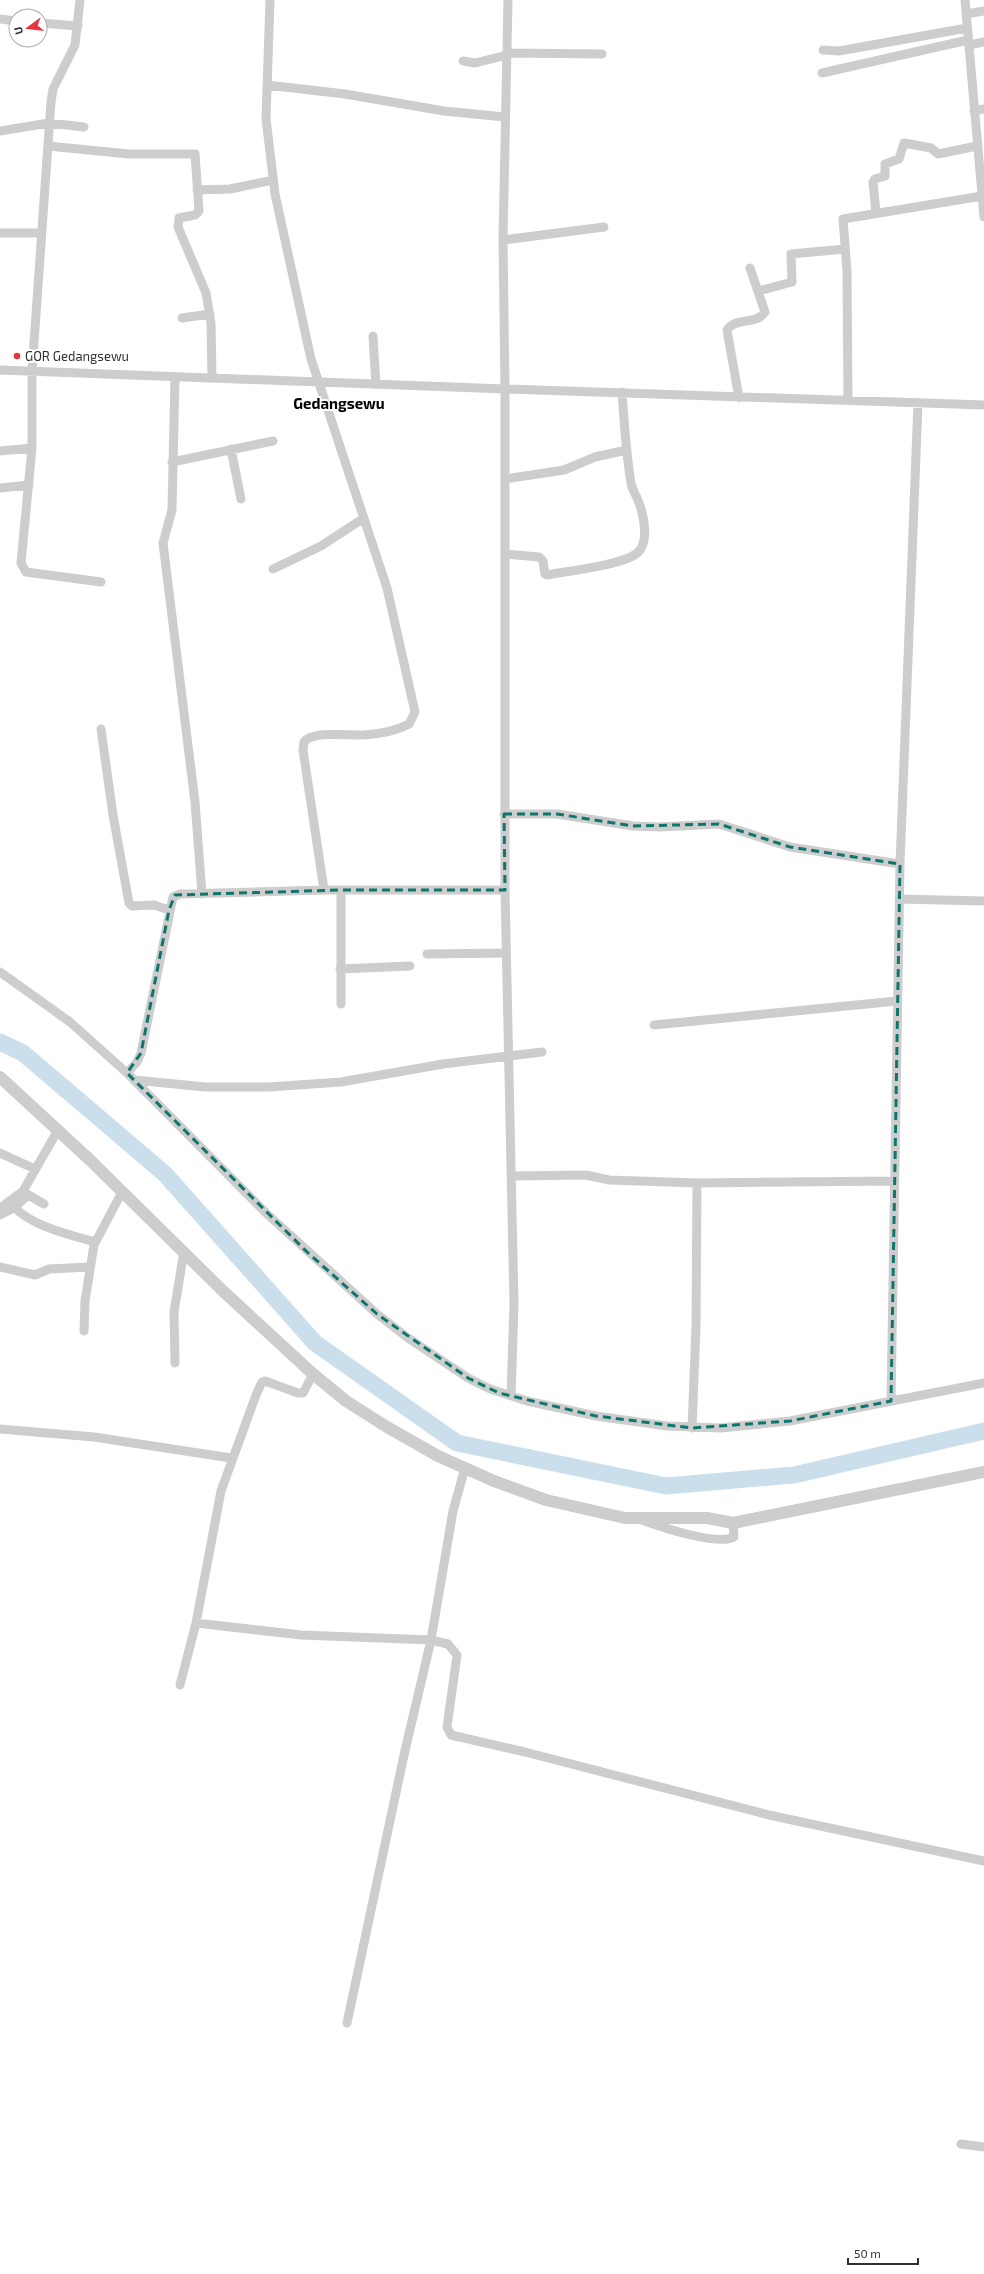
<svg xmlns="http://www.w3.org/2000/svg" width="984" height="2274" viewBox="0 0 984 2274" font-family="'Exo 2',sans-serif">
<rect width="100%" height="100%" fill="#fff"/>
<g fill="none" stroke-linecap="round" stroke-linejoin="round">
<path stroke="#cadeec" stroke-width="17" d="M0,1042L23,1053L165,1174L315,1343L457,1443L666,1486L794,1475L984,1431"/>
<path stroke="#cdcdcd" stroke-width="9" d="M80,0L75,45L53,89L51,102L32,371V448L21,563L26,572L101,582
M270,0L266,119L275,194L311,359L387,588L415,712L409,724C396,731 379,734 364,735C350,736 313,730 304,742L303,750L324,890H505
M965,0L984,217
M966,14L984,11
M0,19L16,21
M40,23L78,26
M969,45L984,42
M823,50L839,51L967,28
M507,53L602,54
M463,61L475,63L507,55
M822,73L968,40
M267,85L345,94L444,111L505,117
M974,111L984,109
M0,131L49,123L84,127
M48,146L129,154H195L199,211L195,215L179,218L178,227L206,293L211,323L212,377
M197,190L230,189L273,180
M876,213L873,182L875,179L885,176V164L899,159L904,143L931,148L938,154L977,146
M0,233H41
M503,240L604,227
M759,291L792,282L791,254L845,249
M182,318L210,314
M373,336L376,385
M0,370L505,389L503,240L508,0
M175,377L172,510L163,543L195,802L202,894
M739,398L727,330C735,317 757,325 765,312L750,268
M848,400L847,271L843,219L982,196
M231,449L241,499
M0,451L32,448
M172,462L273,441
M505,479L564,470L595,457L627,450
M0,488L29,485
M505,554L539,557L543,561L545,574L547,575C568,571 621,565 636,554C650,544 644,516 639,503C637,496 632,490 631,483C626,453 624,422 622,392
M273,569L321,546L364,518
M101,729L113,815L129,903L132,906L154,905L169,910
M504,814H557L633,826L660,827L719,824L790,847L900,864
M341,890V1004
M899,899L984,901
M427,954L506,953
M340,969L410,966
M0,972L70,1022L127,1073L266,1213L377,1314L408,1338L468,1378L490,1389L527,1401L596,1416L667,1426L721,1428L790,1421L984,1383
M654,1025L897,1001
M127,1073L137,1062L141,1053L173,897L180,894L324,890
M135,1080L205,1087H269L341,1082L443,1064L542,1052
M0,1153L35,1169
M511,1176L586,1175L609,1180L697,1183L894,1181
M25,1193L44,1204
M10,1202C26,1225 70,1235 95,1242
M0,1208L23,1191L58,1130
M0,1215L15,1207L28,1195
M0,1267L35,1275L49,1269L90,1267
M84,1331L85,1301L94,1245L122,1192
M175,1363L174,1312L184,1251
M511,1396L514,1304L505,890V389L984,405
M891,1401L900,864L918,403
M692,1428L696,1327L697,1183
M0,1429L94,1437L231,1458
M642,1520C661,1527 717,1546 734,1537L733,1523
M196,1623L301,1635L431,1640L448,1644L457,1655L447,1727L451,1735L525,1752L769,1815L984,1861
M180,1685L196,1623L221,1491L256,1395L262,1382L265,1381L298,1393H303L313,1374
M347,2023L404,1755L431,1640L453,1511L465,1468
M961,2144L984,2147"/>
<path stroke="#cdcdcd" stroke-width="12" d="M0,1077L90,1160L224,1292L313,1374L346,1401L387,1427L438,1456L494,1481L546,1500L625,1518H707L733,1523L984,1472"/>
</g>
<path fill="none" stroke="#0f766e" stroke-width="3" stroke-dasharray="8 5" stroke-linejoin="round" d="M504,814H557L633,826L719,824L790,847L900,864L891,1401L790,1421L692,1428L596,1416L499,1393L468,1378L377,1314L307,1252L127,1073L141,1053L169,910L175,895L341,890H505Z"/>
<circle fill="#e4343d" stroke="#fff" stroke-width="1.5" cx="17" cy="356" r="4"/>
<g text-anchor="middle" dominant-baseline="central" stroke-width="4" stroke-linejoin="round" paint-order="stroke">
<g font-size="13" fill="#303030" stroke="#fff" text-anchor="start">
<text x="25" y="356">GOR Gedangsewu</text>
</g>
<g font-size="15" font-weight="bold" fill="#000" stroke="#fff">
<text x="339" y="403">Gedangsewu</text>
</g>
</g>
<g transform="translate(28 28) rotate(255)"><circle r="19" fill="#ffffff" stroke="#acacac"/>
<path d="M0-3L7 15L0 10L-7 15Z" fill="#e4343d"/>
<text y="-6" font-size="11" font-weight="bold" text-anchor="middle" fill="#303030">U</text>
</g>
<path d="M848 2258v6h70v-6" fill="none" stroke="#303030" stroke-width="2"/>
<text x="854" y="2258" font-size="12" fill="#303030" stroke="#ffffff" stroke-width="3" paint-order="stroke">50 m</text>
</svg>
